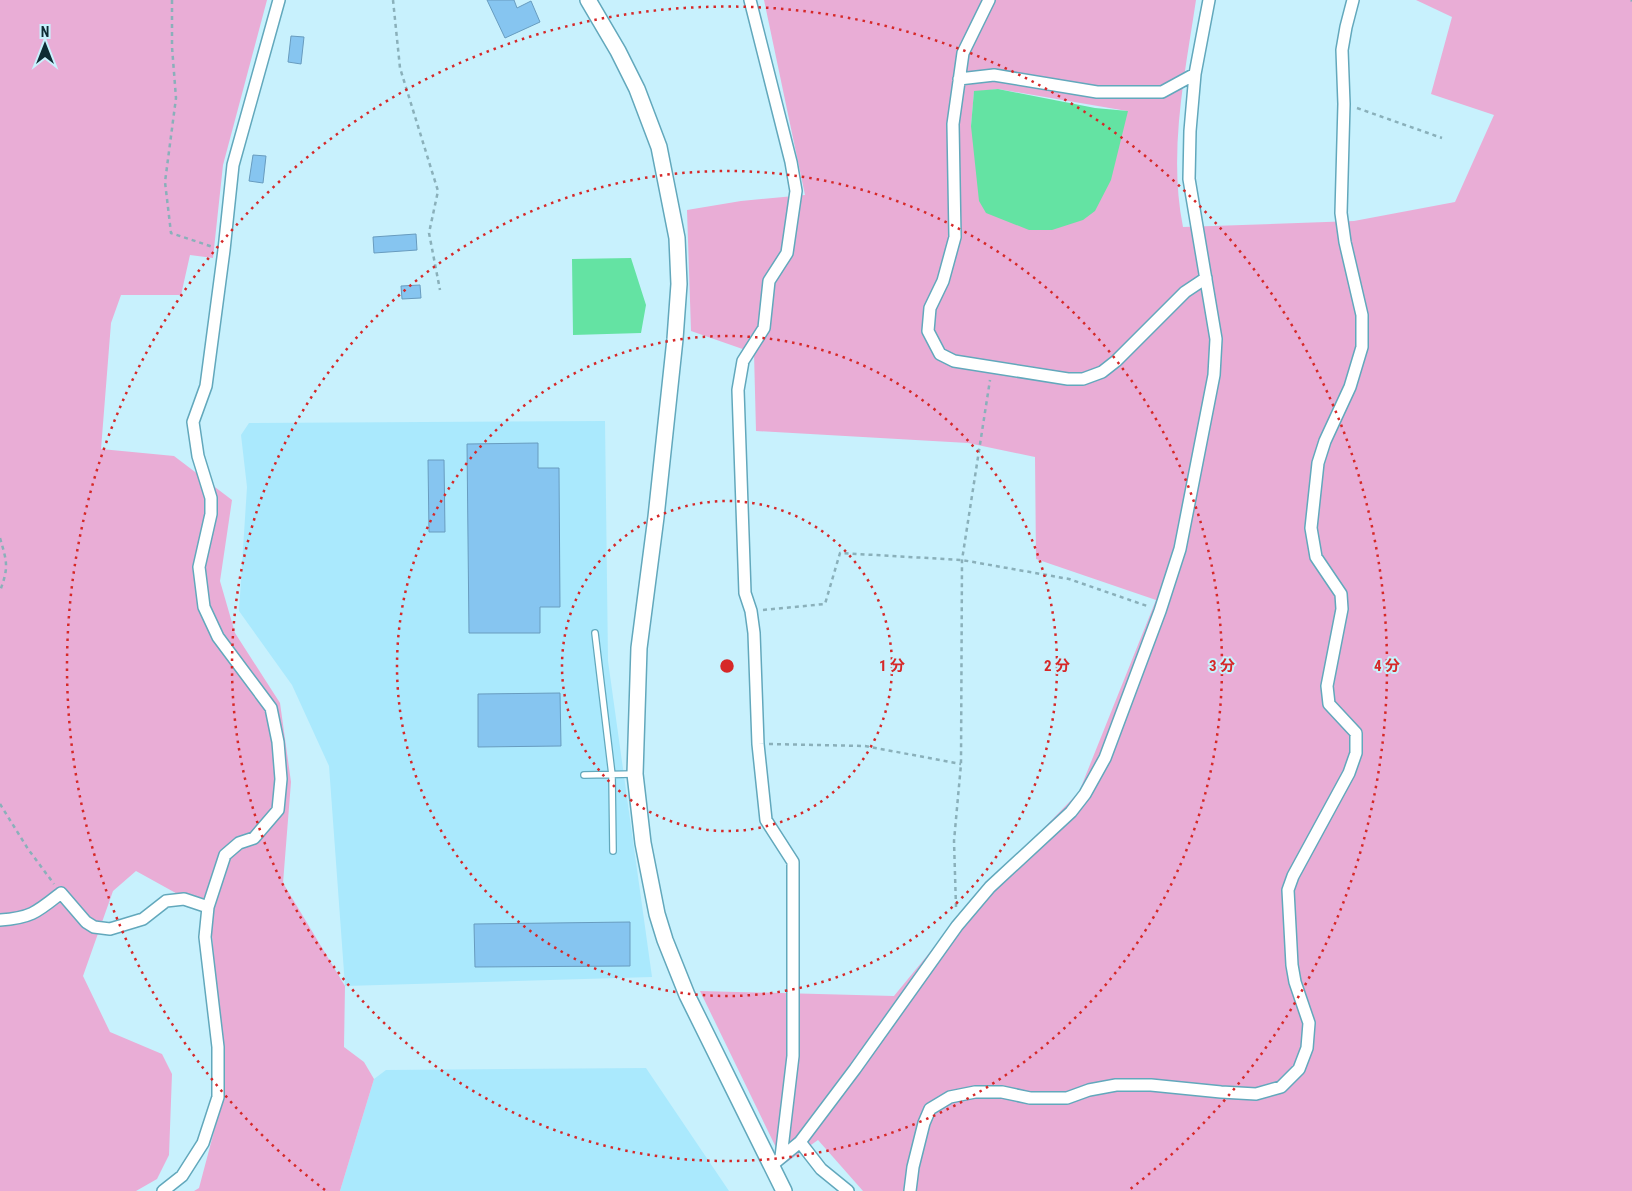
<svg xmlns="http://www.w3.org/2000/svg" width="1632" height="1191" viewBox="0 0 1632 1191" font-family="'Roboto Condensed','Noto Sans JP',sans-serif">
<rect width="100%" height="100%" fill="#c8f1fd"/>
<path fill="#aae9fd" d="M605,421L608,661L652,977L345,986L329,766L292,685L239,611L247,487L241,435L249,423Z
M646,1068L729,1191H340L374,1079L386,1070Z"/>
<path fill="#e9add6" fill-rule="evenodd" d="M0,0H267L223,165L213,258L190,255L181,295H121L111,323L101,449L174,456L232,500L220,581L235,633L280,703L291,782L283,883L345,986L344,1047L364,1062L374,1079L340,1191H194L199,1188L225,1090L210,912L136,871L113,891L83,976L110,1032L162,1054L172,1074L169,1155L157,1179L136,1191H0Z
M764,0H1196C1185,74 1168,152 1183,227L1354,221L1455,202L1494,115L1431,94L1452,17L1416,0H1632V1191H863L818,1140L784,1164L700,991L894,996L967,907L1079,792L1156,600L1036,559L1035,457L968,443L756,431L754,353L691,331L687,210L741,201L805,195ZM998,89L1127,111L1128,112L971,126L974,92Z"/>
<path fill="#64e3a3" d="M998,89L1095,108L1128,111L1111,180L1095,211L1083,220L1052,230H1029L986,213L979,201L971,126L974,91Z
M631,258L646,305L641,333L573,335L572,259Z"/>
<path fill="#86c5f0" stroke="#689cbf" d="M487,0H514L517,8L531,1L540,22L505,38Z
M291,36L304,37L301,64L288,62Z
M253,155L266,156L263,183L249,181Z
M416,234L417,250L374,253L373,237Z
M420,285L421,298L402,299L401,286Z
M538,443V468H559L560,607H540V633H469L467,444Z
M428,460H444L445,532H429Z
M560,693L561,746L478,747V694Z
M630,922V966L475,967L474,924Z"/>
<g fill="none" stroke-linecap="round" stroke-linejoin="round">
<defs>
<path id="service" d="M595,633L612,775L613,851
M584,775L635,774"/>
<path id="minor" d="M750,0L791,162L796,191L787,253L769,281L764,328L743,361L738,390L745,593L751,611L754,633L758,744L766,820L793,862V1056L781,1157
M989,0L963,53L953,124L955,237L943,281L930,308L928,331L940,354L954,361L1068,379H1083L1102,372L1116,361L1185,292L1206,278
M959,79L994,75L1097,92H1162L1195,74
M0,920C31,918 37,912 61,893L86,922L94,927L110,929L143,919L166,901L184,899L208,907
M800,1142L821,1169L848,1191
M772,1165L800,1142L855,1069L957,926L990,887L1071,812L1085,794L1105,758L1160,611L1180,549L1214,375L1216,339L1189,179L1190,131L1195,74L1209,0
M163,1191L182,1176L203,1143L218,1097V1047L205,937L208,907L225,855L239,843L254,838L278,810L281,779L278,742L271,708L218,637L204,607L199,567L211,514V498L198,456L193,422L206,386L224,250L233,165L279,0
M910,1191L913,1167L924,1123L930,1109L950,1097L975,1092H1002L1030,1098H1067L1089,1090L1116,1085H1151L1221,1092L1256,1094L1281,1087L1299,1069L1307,1048L1309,1023L1295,982L1292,965L1288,890L1293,876L1349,773L1356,753V733L1329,704L1327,686L1342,609L1341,594L1316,557L1311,528L1318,463L1325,441L1350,387L1362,347V315L1345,242L1341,213L1344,104L1342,50L1346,27L1353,0"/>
<path id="tertiary" d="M588,0L618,51L637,89L659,147L677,238L679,284L675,339L656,517L639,648L635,774L643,843L657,914L665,940L687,995L784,1191"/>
</defs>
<use href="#service" stroke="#62a8bc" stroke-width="8"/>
<use href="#minor" stroke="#62a8bc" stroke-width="14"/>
<use href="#tertiary" stroke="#62a8bc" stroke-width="18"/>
<path stroke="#8ab0ba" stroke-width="2.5" stroke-dasharray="4 4" stroke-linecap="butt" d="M172,0V47L176,98L165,182L171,233L213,247
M393,0L400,68L438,191L429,233L440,290
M1631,0L1632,1
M1357,108L1442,138
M0,538C7,562 9,567 0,591
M763,610L825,604L840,553L962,560L1069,579L1150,607
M769,744L865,746L961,764
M0,804L28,849L54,884
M956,907L954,841L961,764L962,560L990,380"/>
<use href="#service" stroke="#fff" stroke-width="5.5"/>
<use href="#minor" stroke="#fff" stroke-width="11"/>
<use href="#tertiary" stroke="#fff" stroke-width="15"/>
</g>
<g fill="none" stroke="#d62828" stroke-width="2.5" stroke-dasharray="2.5 5">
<circle cx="727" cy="666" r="165"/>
<circle cx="727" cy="666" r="330"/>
<circle cx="727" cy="666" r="495"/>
<path d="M325 1190A660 660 0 1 1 1129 1190"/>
</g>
<circle cx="727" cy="666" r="8" fill="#d62828" stroke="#c8f1fd" stroke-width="2.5"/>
<g font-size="15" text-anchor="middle" font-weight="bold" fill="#d62828" stroke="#c8f1fd" stroke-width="4" stroke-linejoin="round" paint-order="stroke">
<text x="892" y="671">1 分</text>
<text x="1057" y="671">2 分</text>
<text x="1222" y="671">3 分</text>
<text x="1387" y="671">4 分</text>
</g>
<g transform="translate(45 45)" stroke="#c8f1fd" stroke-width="4" paint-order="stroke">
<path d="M0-4L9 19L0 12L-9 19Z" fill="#0e2c34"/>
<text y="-8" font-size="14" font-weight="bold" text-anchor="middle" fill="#0e2c34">N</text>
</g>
</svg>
